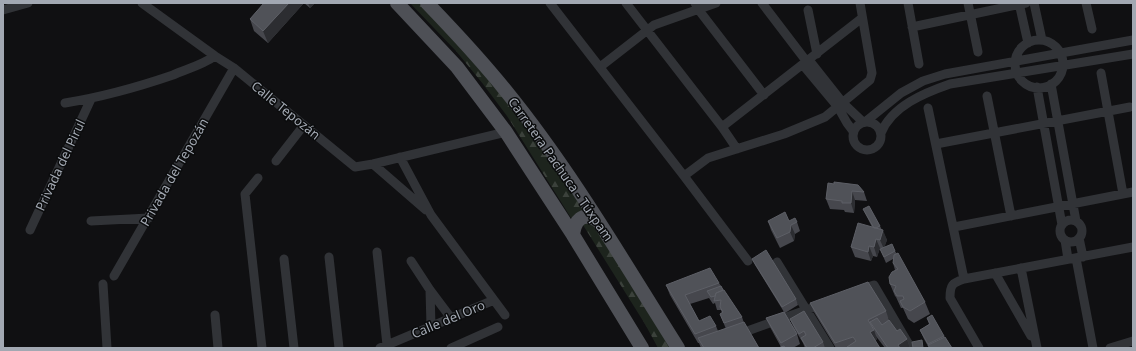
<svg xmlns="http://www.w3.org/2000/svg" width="1136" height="351" viewBox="0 0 1136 351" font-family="'Noto Sans',sans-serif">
<defs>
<pattern id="forest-firs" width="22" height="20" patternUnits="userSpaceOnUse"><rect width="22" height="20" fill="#1d241d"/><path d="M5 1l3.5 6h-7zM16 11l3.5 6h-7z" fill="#3b413b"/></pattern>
</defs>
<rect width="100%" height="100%" fill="#101012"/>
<path fill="url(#forest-firs)" d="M410,3H422L492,79L589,211L573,221L507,116L483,84L456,51Z
M590,221L676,348H658L645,324L583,225Z"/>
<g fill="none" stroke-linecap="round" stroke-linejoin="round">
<path stroke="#313337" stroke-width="9" d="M142,3L215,56L234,68L355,167L373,164L506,132
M550,3L684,176L748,261
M626,3L722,127L737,149
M695,3L698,9L764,95
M762,3L807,62
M908,3L919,64
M968,3L978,52
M1019,3L1028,43
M1034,3L1042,40
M1086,3L1092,29
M3,10L28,3
M808,10L817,54
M912,27L1026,3
M1015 64a24 24 0 1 1 48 0a24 24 0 1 1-48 0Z
M809,60L843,103L863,122
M803,65L838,107L847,123L853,131
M600,67L654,25L716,3
M1101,73L1123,194
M1051,84L1076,221
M1037,87L1062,225
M987,96L1011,216
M65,103C102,97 138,87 173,75C187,69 202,65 215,56
M928,108L964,279
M853 136a14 14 0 1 1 28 0a14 14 0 1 1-28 0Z
M865,122L901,93L923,81L945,74L1133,40
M722,127L862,18
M881,133C892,106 924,93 950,84L1133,54
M936,144L1130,107
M400,157L431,215L505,315
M276,161L304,125
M373,164L426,210
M684,176L708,158L784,134L825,117L870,80L872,73L860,3
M258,178L245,194L262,348
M1060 231a11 11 0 1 1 22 0a11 11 0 1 1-22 0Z
M91,221L149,218
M954,227L1133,192
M30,230L91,99
M1079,238L1083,257
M1065,240L1068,259
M377,252L387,345
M329,257L339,348
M1076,258L1093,348
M284,259L294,348
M411,261L430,290L451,318
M777,262L830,348
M1021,268L1037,348
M995,273L1031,336
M114,276L234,68
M103,284L107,348
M430,290L431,326
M859,290L874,285L911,348
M215,315L218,348
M739,334L823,304
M380,348L494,300
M451,348L498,327
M979,348L950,298C950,285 952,283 964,279L1133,247
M1110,348L1133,341"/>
<path stroke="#4e5056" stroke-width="14" d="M397,3L457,67L506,132L573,235L642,348
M427,3C454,31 481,60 506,91C571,171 623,261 678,348
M573,235C575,220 582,212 597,220"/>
</g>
<path fill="#46474d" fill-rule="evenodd" d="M264,3H315L310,8L304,3L268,43L254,31L250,19Z
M834,184L864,192L867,201L855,200L854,213L845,212L844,210L830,209L826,199Z
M863,209L880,226L887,240L884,247L895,251L897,254L925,302L930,314L914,323L908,319L903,308H901L896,297L895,296L890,284L895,270L893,263V259L886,263L880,249H882L880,248L877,257L873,256L871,261L855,257L851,247L872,227Z
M768,221H789L797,222L800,231L795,234L794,241L780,248L771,230Z
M752,259L796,299L798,305L785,313L797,334L800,344L793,348H778L781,347L770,327L766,318L784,312L755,265Z
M719,283L721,286L742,317L744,323L759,348H701L699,343H698L670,295L666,285ZM709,298L713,304L715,303L717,310H721L722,313L720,314L726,329L718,331L716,326L699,321L690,304Z
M810,303L886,311L889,320L897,331L907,339L910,348H885L875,335L877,339L875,341L880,348H836L814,312Z
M927,318L944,336L952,348H929L924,339L920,330L929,324Z
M790,319L823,342L825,348H805L803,343L794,328Z"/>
<path fill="#2c2d31" d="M289,3H304L268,43L263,31Z
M308,3H315L310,8Z
M852,191L855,200L854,213L851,203Z
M791,225L795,234L794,241L790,232Z
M883,230L887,240L884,249L880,240Z
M876,239L880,248L877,257L874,247Z
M869,246L873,256L871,261L868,252Z
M874,330L877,339L874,342L870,332Z
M907,339L910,348H899L898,345Z"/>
<path fill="#505258" stroke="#5d5f66" d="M264,3H289L263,31L250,19Z
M834,182L858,185L864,192L852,191L851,203H842V201L826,199L828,183L834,184Z
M869,206L880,226L876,228H874L863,209Z
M785,212L789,221L795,218L797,222L791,225L790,232L777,238L768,221Z
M858,223L883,230L880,240L876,239L874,247L869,246L868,252L851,247Z
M892,244L895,251L884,257L880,249Z
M766,250L796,299L782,307L752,259Z
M898,253L925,302L910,311L903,307L900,301L904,299L903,296H897L894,291L896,286L890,284L889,277L892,272L898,269L893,263L894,255Z
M710,268L719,283L685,295L699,321L710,316L716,326L695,334L666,285Z
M868,282L886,311L868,320L874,330L870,332L880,348H847V347L856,341L853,337L835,343L810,303Z
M721,286L723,290L716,293L715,296L711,297L707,291Z
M724,290L742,317L724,323L720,314L723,312L720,307L721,300L714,301L716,293Z
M804,311L823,342L813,348H807L801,338L806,335L804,331L799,334L790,319Z
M784,312L797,334L781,343L766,318Z
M932,315L944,336L928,344L920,330L930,324L927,318Z
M877,318L882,325L889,320L897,331L900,329L907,339L898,345L900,348H888L870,322Z
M744,322L759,348H704L698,338Z
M945,337L952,348H930L928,345Z
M922,340L923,348H913L912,342Z
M784,346L785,348H778Z"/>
<g text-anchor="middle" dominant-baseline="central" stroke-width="3" stroke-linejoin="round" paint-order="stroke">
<g font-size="13" fill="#a2a8b2" stroke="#0b0c0d">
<text transform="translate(286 110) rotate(39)">Calle Tepozán</text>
<text transform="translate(60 165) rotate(-65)">Privada del Pirul</text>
<text transform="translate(561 169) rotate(55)">Carretera Pachuca - Túxpam</text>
<text transform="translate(174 172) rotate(-60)">Privada del Tepozán</text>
<text transform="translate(448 319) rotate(-23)">Calle del Oro</text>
</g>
</g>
<rect width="1136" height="351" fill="none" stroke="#a2a8b2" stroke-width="8"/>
</svg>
